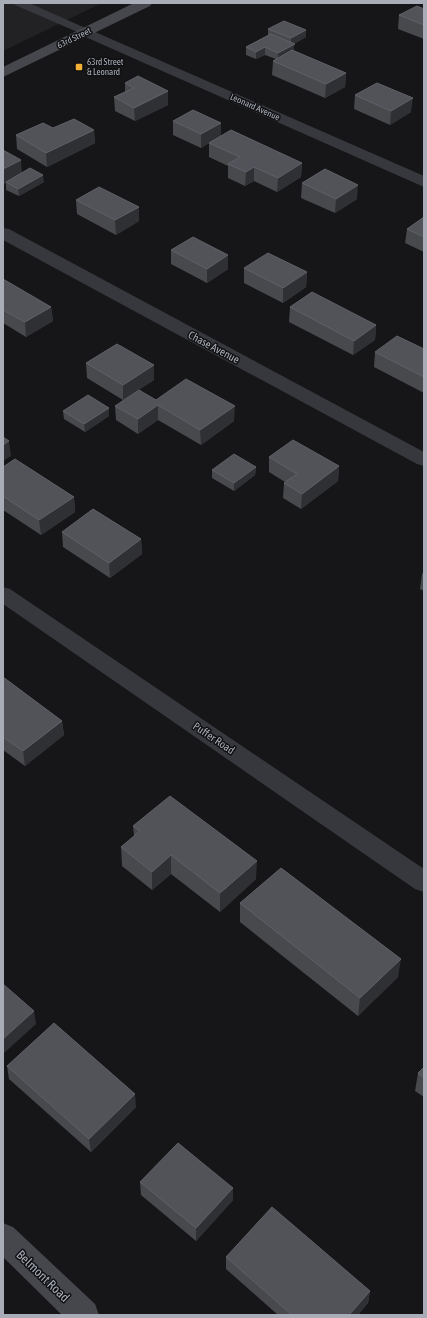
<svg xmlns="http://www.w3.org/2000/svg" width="427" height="1318" viewBox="0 0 427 1318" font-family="'Asap Condensed',sans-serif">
<rect width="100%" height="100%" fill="#161618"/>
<path fill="#222225" d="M3,3H102L3,51Z"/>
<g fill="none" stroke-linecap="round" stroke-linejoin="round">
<path fill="#37383d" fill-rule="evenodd" d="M13,3H29L90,30L92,32L90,34H82L15,5Z"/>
<path fill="#37383d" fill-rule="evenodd" d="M86,28L424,176V187L81,35L79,32L81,29Z
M3,228L9,229L424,452V466L417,464L3,240Z
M3,587L10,589L424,869V892L415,889L3,604Z"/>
<path fill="#45474d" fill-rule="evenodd" d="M134,3H152L150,6L3,77V67Z
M3,1223L13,1227L95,1304L99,1315H62L3,1257Z"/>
</g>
<path fill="#47494d" d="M424,9V39L398,29L399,15Z
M268,29L306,37L294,44V51L346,73L345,87L325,98L272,75L273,61L276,59L265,55L256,59L246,55V47L268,35Z
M125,83L168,91V105L135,121L115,111L114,97L125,92Z
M355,95L411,112L390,125L354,109Z
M173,121L221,136L302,163L301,177L277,192L254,181L245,186L228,178V166L209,157V143L201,148L173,135Z
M53,128L94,130L95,143L47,167L17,149L16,135Z
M3,150L22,173L44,182L19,196L6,190V183L3,184Z
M302,183L357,199L335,213L301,198Z
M76,200L139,207V221L116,235L77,214Z
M424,217V252L405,243L407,229Z
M171,250L228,269L207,283L171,264Z
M244,268L307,272L306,287L283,303L244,283Z
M3,279L51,307L53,321L26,337L3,323Z
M290,307L376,325L375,340L353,355L289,322Z
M424,349V393L374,367L375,352Z
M86,363L154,380L123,400L87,378Z
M156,400L234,421L201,445L158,420L138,434L116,420L115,406Z
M109,408V416L85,432L64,419L63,411Z
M269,457L339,466L338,481L301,509L283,498L284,483L285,482L269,472Z
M3,467L74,497L75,512L41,535L3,510Z
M256,467L255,475L234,491L212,478V470Z
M62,532L141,539L142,554L110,578L63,547Z
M424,572V591L420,589L422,574Z
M3,677L62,721L64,735L25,766L3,750Z
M133,826L256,879L220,912L171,874L152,890L122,866L121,847L134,836Z
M240,903L398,977L358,1016L240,922Z
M7,1066L136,1107L91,1152L9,1079Z
M424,1067V1097L415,1091L418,1073Z
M140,1182L233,1200L196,1241L141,1195Z
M226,1257L370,1291L368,1303L358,1315H278L226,1269Z"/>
<path fill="#2f3033" d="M306,30V37L294,44V51L278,60V53L291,46V38Z
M265,47V55L256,59V52Z
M346,73L345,87L325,98L326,84Z
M168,91V105L135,121L134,108Z
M413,98L411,112L390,125L391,111Z
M221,123V136L209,143L201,148V134Z
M94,130L95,143L47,167L46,153Z
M21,160L22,174L3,184V169Z
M302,163L301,177L277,192L278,178Z
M254,167V181L245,186L246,172Z
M43,175L44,182L19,196L18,189Z
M358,185L357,199L335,213L336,199Z
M139,207V221L116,235L115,220Z
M228,255V269L207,283V269Z
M307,272L306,287L283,303V288Z
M51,307L53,321L26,337L25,322Z
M376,325L375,340L353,355L354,341Z
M154,365V380L123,400V385Z
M158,405V420L138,434V419Z
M235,406L234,421L201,445L200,430Z
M109,408V416L85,432L84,424Z
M9,441L11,456L3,461V445Z
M339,466L338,481L301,509L302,494Z
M256,467L255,475L234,491V483Z
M74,497L75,512L41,535L39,520Z
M141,539L142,554L110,578L109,563Z
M62,721L64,735L25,766L23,751Z
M171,855V874L152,890V872Z
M257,861L256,879L220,912V893Z
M401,959L398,977L358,1016L360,998Z
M34,1011L36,1024L3,1054V1039Z
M135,1094L136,1107L91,1152L89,1139Z
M233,1188V1200L196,1241V1228Z
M370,1291L368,1303L358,1315H349Z"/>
<path fill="#525359" stroke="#5f6168" d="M417,6L424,9V25L399,15Z
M284,21L306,30L291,38L268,29Z
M271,34L295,44L278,53L265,47L256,52L246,47Z
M292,50L346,73L326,84L273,61Z
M138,76L168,91L134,108L114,97L134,88L125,83Z
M377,83L413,98L391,111L355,95Z
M193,110L221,123L201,134L173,121Z
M74,119L94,130L46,153L16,135L43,123L53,128Z
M231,130L302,163L278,178L254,167L246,172L228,164L240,157L209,143Z
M3,150L21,160L3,169Z
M30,168L43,175L18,189L6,182Z
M325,169L358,185L336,199L302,183Z
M99,187L139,207L115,220L76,200Z
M424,217V237L407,229Z
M193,237L228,255L207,269L171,250Z
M268,253L307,272L283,288L244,268Z
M3,279L51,307L25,322L3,310Z
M312,292L376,325L354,341L290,307Z
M397,336L424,349V377L375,352Z
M117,344L154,365L123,385L86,363Z
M186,379L235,406L200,430L158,405L138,419L115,406L139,390L156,400Z
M88,395L109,408L84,424L63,411Z
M3,437L9,441L3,445Z
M293,440L339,466L302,494L284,483L297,474L269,457Z
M234,454L256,467L234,483L212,470Z
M15,459L74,497L39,520L3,496V467Z
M93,509L141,539L109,563L62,532Z
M3,677L62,721L23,751L3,737Z
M170,796L257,861L220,893L171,855L152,872L121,847L140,831L133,826Z
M281,868L401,959L360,998L240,903Z
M3,984L34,1011L3,1039Z
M54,1023L135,1094L89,1139L7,1066Z
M424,1067V1078L418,1073Z
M178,1143L233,1188L196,1228L140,1182Z
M272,1207L370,1291L349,1315H292L226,1257Z"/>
<rect fill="#f2b134" stroke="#111113" stroke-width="1.5" x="75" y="63" width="8" height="8" rx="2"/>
<g text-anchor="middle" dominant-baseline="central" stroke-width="3" stroke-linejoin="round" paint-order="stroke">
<g font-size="9" fill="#a8adb8" stroke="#111113">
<text transform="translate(74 38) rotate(-26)">63rd Street</text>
<text transform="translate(255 107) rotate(24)">Leonard Avenue</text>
</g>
<g font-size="9" fill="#a8adb8" stroke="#111113" text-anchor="start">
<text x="87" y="62">63rd Street<tspan x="87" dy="10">&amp; Leonard</tspan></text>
</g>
<g font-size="11" fill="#a8adb8" stroke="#111113">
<text transform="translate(214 347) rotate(28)">Chase Avenue</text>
<text transform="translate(214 738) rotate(34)">Puffer Road</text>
</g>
<g font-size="13" fill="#a8adb8" stroke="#111113">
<text transform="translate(43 1276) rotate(44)">Belmont Road</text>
</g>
</g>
<rect width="427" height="1318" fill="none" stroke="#a8adb8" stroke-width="8"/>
</svg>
